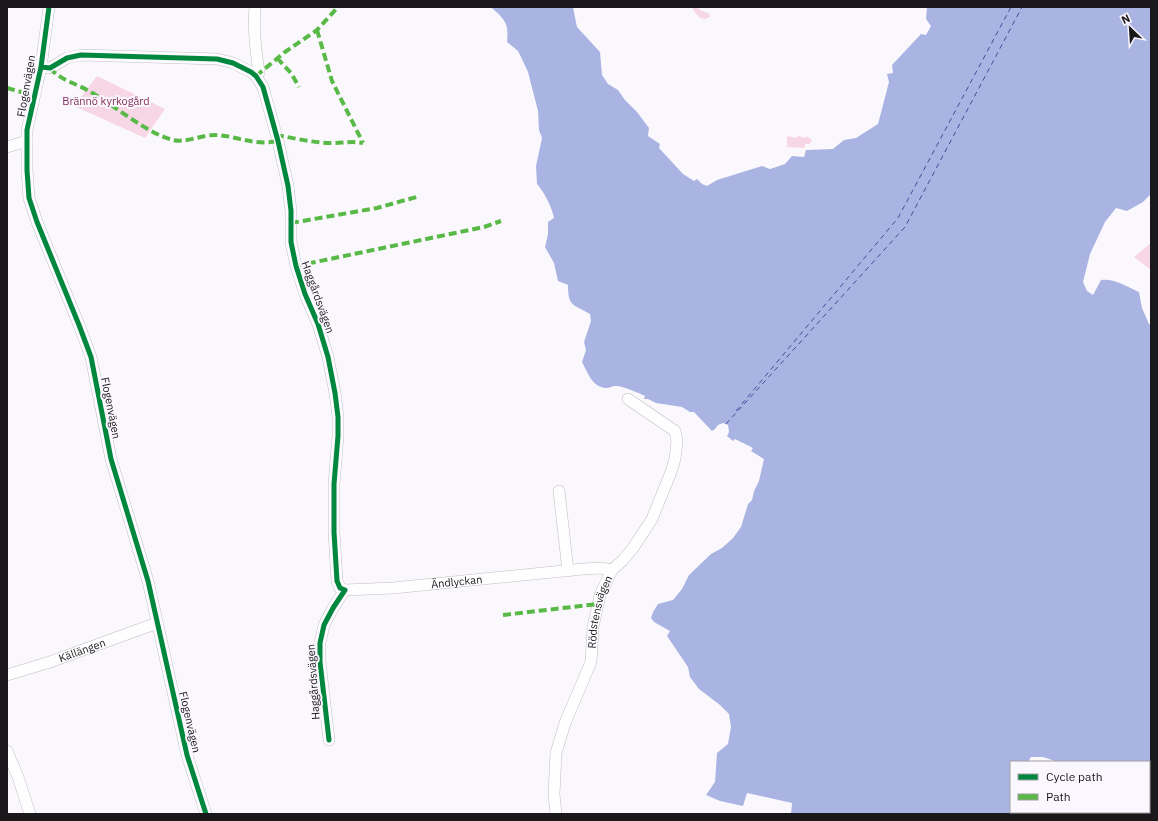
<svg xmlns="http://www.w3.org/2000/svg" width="1158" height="821" viewBox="0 0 1158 821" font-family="'IBM Plex Sans',sans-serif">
<rect width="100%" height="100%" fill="#fbf8fd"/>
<path fill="#f7d6e6" d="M696,7L702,11L708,13L711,16L706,19L700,18L693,10V8Z
M97,76L165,109L145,138L74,106Z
M787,136L796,138L798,136L806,138L807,136L812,140L810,144H805V147L803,148L787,147Z
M1151,243V270L1134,257Z"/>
<path fill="#aab4e2" d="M493,7H573L577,27L600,52L602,75L608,84L618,90L625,100L637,112L649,128L648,136L660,144L659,148L683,174L694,181L697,179L702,184L707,186L717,180L762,166L770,169L785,164L792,156L804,157L806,150L833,149L844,140L856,138L878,124L889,82L887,74L893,73L892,65L921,34L926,35L931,26L926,19L927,7H1151V194L1143,202L1127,211L1116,208L1105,222L1090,254L1083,282L1087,291L1093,295L1101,280C1114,278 1128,287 1139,292L1142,308L1149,324L1151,325V814H1046L1048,812H1149V762H1058L1043,757H1031L1028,762H1011V812H1024V814H791L792,803L747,793L743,806L720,801L706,795L715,782L717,753L728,744L731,727L729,714L720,705L699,689L690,677L688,667L667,636L670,631L654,622L651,618L653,612L658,604L673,600L682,589L689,575L711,554L722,548L733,538L741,527L748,504L752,500L754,491L759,481L764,459L751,451L753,448L735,439L733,441L727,436L729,432L728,425L723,423L718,425L715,429L712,431L694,412H690L682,407L656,403L648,399H644L645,396C639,393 621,385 615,386C612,386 610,388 606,388C592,387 588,373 582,362L586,350L584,342L591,321L590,314C573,304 568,307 568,285L558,281L554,263L545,247L548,234V222L554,218C552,207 544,192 537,184L536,166L542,138L539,130L538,111L528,72L521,57L518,51L507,42C509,23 505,20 492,8Z"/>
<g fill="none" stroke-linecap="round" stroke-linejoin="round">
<path stroke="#414d9a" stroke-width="1" stroke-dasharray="5 4" stroke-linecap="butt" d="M736,411L898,218L1011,7
M726,424L905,227L1022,7"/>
<defs>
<g id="minor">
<path d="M49,7L41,67L27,130V170L29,198L37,222L79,325L91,357L111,459L148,581L187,755L206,814"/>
<path d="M255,7C253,30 256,51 259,73"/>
<path d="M41,67L50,68L67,58L81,55L217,59L233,63L251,72L256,76L263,87L278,141L288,186L291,211V242L296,266L305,294L318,324L328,357L335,393L338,417V436L334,484V532L337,581L340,588L345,590L333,608L324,625L320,643V662L329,740"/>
<path d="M7,147L27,141"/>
<path d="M559,491L568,571"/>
<path id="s1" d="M345,590L393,588L583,569L601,568L612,570"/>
<path id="s2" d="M7,675L50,662L157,623"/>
<path d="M7,751L18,777L30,814"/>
<path id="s3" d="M556,814L554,794L556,753L565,723L591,662L593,627L600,595L612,570L623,560L633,548L652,519L671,472L675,459L677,442L675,431L628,399"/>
</g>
</defs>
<use href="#minor" stroke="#bfbdc0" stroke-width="12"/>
<use href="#minor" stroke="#fefeff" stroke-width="11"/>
<path stroke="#58b947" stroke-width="4" stroke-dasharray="8 4" stroke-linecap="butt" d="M317,30L332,81L363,143
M277,58L291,73L299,87
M50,68C60,80 75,83 89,91C114,105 146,133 173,140C186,143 201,135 215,135C239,136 252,146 278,141
M256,76L285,52L317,30L338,7
M7,88L35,96
M276,135C294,138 313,143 332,143C343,143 353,141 363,143
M291,223L377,208L420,196
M296,266L484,227L501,221
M503,615L598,604"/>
<defs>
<path id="cycleway" d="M49,7L41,67L27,130V170L29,198L37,222L79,325L91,357L111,459L148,581L187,755L206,814
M41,67L50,68L67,58L81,55L217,59L233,63L251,72L256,76L263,87L278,141L288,186L291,211V242L296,266L305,294L318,324L328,357L335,393L338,417V436L334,484V532L337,581L340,588L345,590L333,608L324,625L320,643V662L329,740"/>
</defs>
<use href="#cycleway" stroke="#fbf7fe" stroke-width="8"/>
<use href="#cycleway" stroke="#00873e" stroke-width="5"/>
</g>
<g text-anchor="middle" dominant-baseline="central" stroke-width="4" stroke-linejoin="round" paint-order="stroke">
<g font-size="11" fill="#1a181b" stroke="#fbf7fe">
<text transform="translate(26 86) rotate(-80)">Flogenvägen</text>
<text transform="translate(318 297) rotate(70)">Haggårdsvägen</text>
<text transform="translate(111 408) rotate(79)">Flogenvägen</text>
<text stroke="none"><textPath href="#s1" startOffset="112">Ändlyckan</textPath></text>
<text stroke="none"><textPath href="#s3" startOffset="210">Rödstensvägen</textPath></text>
<text stroke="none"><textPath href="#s2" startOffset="79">Källängen</textPath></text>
<text transform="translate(313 682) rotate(-94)">Haggårdsvägen</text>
<text transform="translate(190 722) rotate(77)">Flogenvägen</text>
</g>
<g font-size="11" fill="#83305b" stroke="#fbf7fe">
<text x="106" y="101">Brännö kyrkogård</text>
</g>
</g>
<rect width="1158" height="821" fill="none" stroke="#1a181b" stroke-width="16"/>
<rect x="1010" y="761" width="140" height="52" fill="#fbf7fe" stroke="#a19ea3"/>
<rect x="1018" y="774" width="20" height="6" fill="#00873e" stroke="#a19ea3"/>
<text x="1046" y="781" font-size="12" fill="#1a181b">Cycle path</text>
<rect x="1018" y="794" width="20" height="6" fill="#58b947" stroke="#a19ea3"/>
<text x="1046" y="801" font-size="12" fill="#1a181b">Path</text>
<g transform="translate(1130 28) rotate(335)" stroke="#fbf7fe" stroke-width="3" paint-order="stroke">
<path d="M0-3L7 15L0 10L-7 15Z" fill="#1a181b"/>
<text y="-6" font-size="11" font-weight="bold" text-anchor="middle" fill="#1a181b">N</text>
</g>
</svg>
